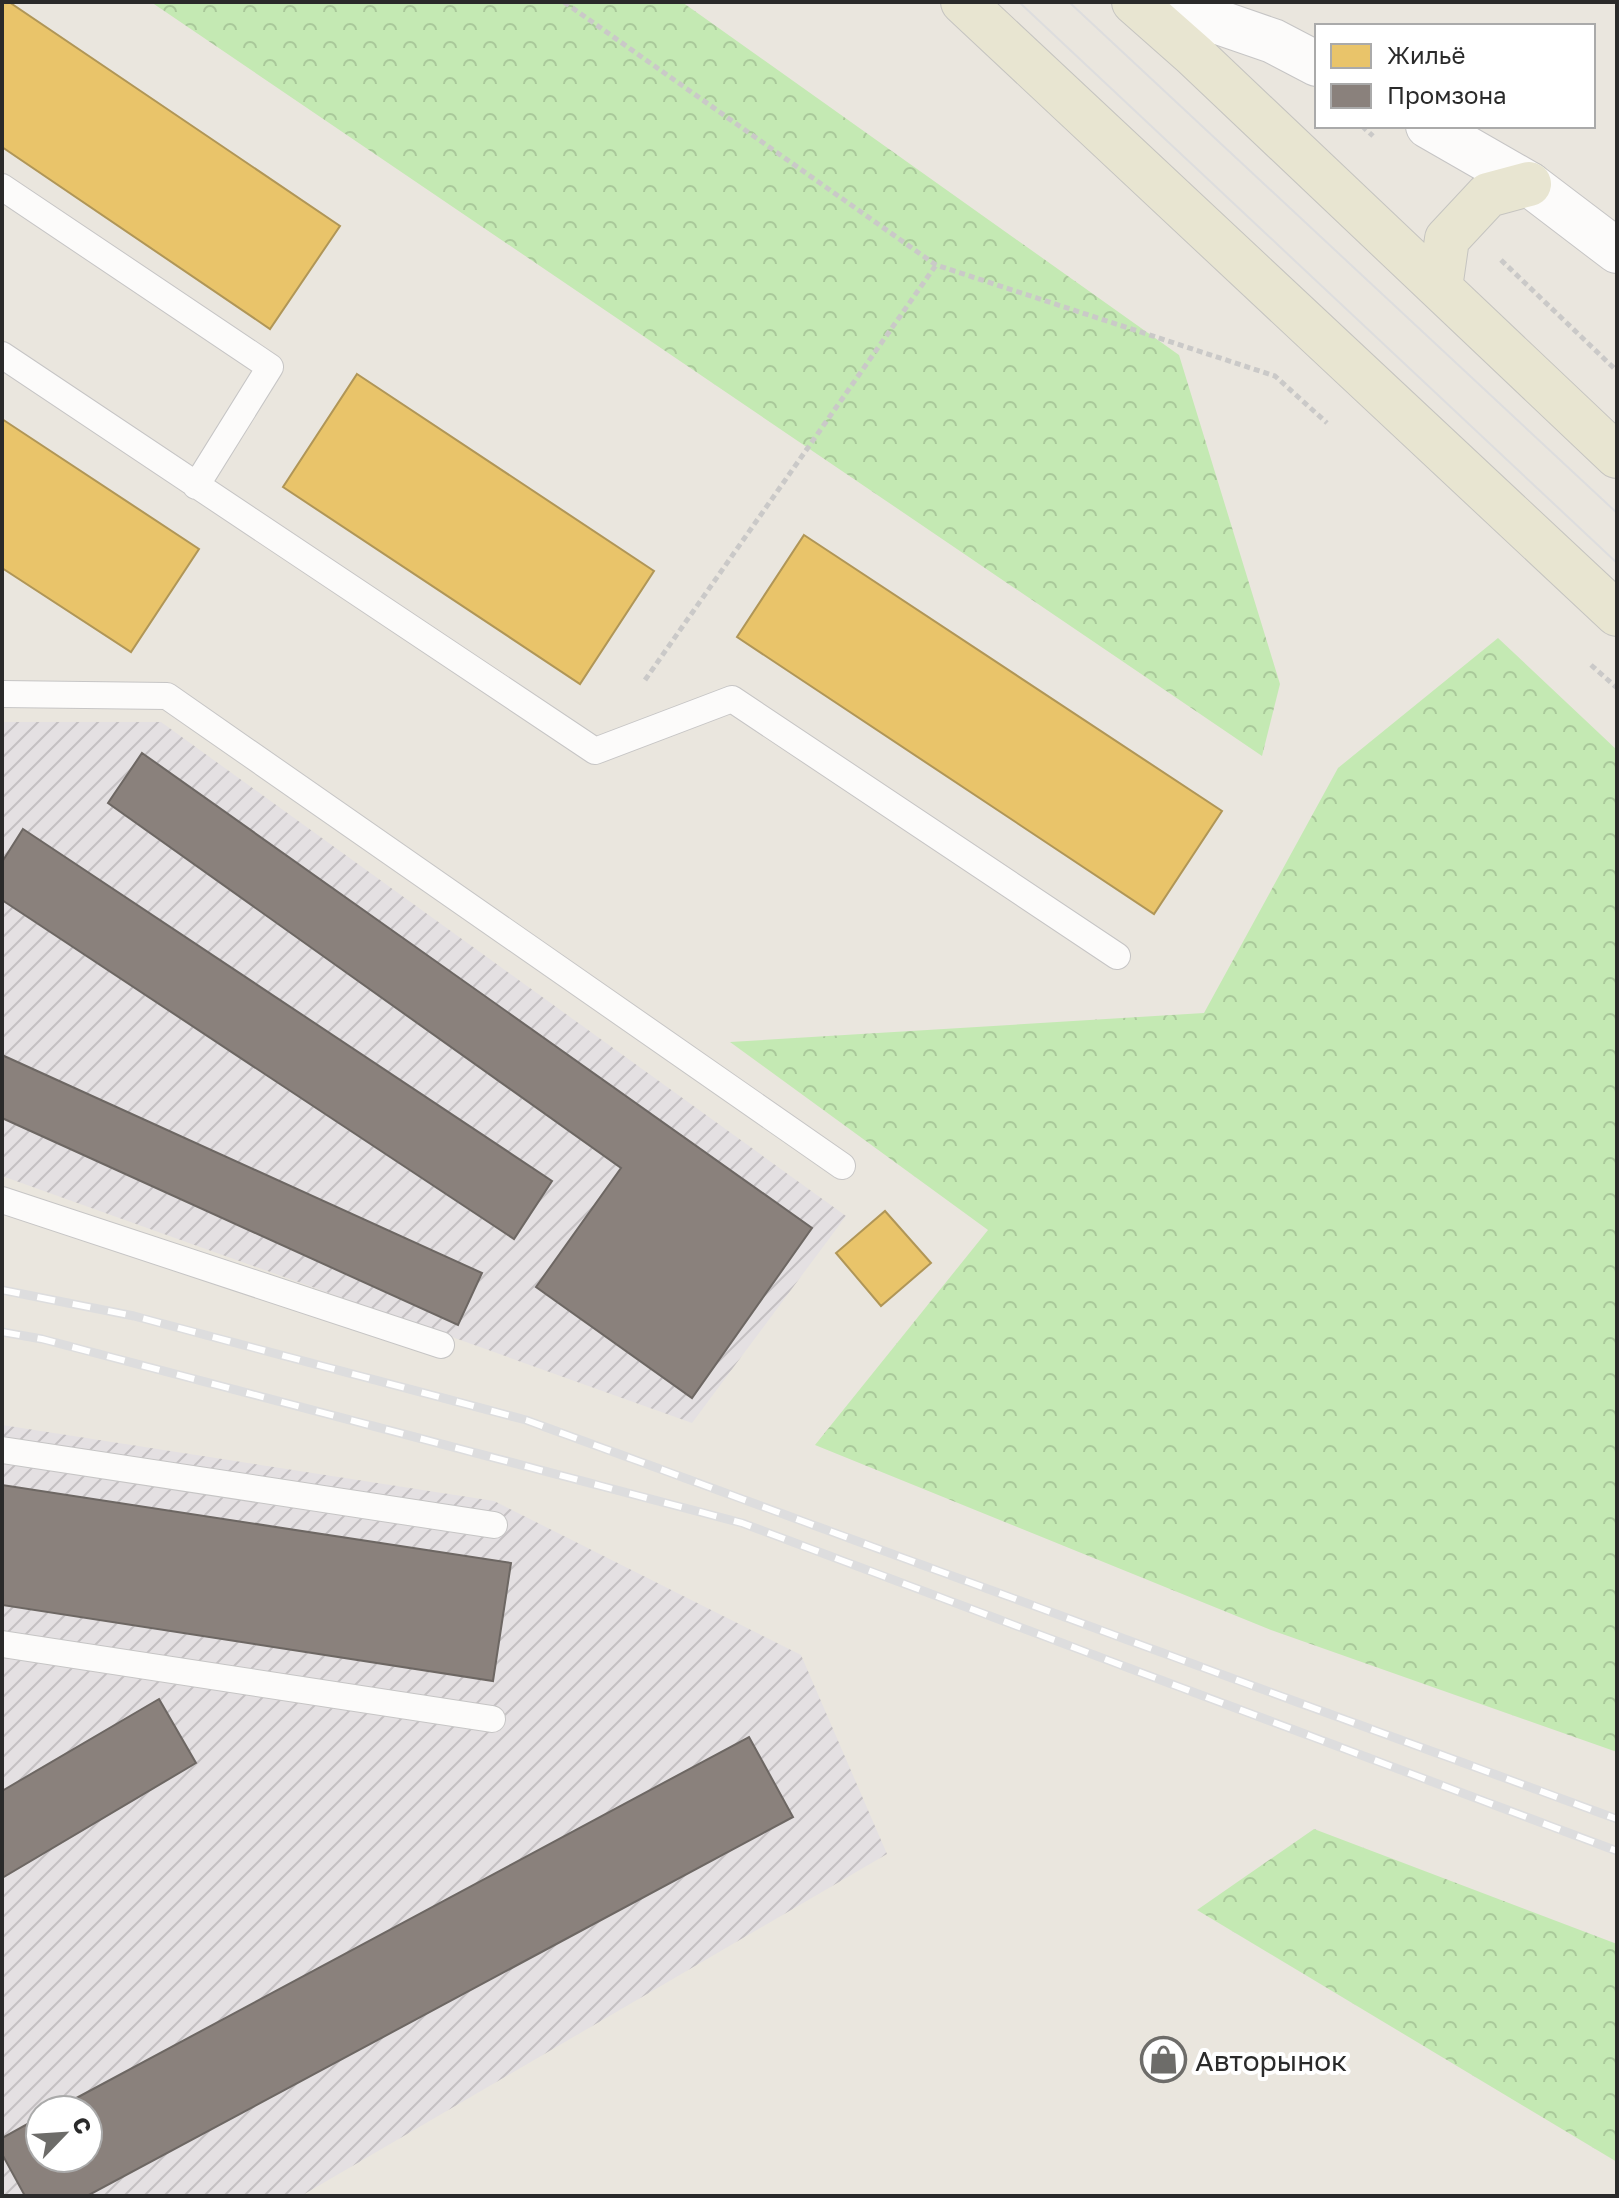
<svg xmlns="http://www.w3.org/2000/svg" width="1619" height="2198" viewBox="0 0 1619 2198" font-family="'Golos Text',sans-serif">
<defs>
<pattern id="industrial-furrows" width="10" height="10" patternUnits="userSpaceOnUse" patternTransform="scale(2)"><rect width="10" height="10" fill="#e4e0e2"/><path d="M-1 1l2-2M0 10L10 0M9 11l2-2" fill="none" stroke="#c4c0c2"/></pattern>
<pattern id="forest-crowns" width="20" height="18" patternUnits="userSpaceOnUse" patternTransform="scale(2)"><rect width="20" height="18" fill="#c4e9b3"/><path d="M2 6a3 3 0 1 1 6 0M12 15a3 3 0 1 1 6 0" fill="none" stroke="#a9c89a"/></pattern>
</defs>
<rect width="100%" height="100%" fill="#eae6de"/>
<path fill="url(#industrial-furrows)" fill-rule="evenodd" d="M2,722H161L846,1216L692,1423L2,1176Z
M2,1425L494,1501L801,1655L887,1854L301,2196H2ZM40,2110H88V2158H40Z"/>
<path fill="url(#forest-crowns)" d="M151,2H682L1179,355L1280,684L1262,756Z
M1498,638L1617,750V1752L1271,1630L815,1445L988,1230L730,1042L1204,1013L1338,768Z
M1314,1829L1617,1944V2162L1197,1910Z"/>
<path fill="#e9c46a" stroke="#b09657" stroke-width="2" d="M2,2H9L340,226L270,329L2,147Z
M357,374L654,571L580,684L283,487Z
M2,419L199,549L131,652L2,568Z
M804,535L1222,811L1154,914L737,637Z
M885,1211L931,1263L881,1306L836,1253Z"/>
<path fill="#8a817c" stroke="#6d6763" stroke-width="2" d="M142,753L812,1228L692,1398L536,1287L621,1168L108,803Z
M23,829L552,1181L514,1239L2,900V862Z
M2,1055L482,1273L458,1325L2,1118Z
M2,1485L511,1563L493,1681L2,1605Z
M159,1699L196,1763L2,1878V1791Z
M749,1737L793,1817L87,2196H25L2,2154V2138L40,2117V2158H88V2110H54Z"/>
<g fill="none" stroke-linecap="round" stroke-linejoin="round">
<defs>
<path id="lane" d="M2,187L270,367L196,486
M2,355L595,751L732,699L1117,956
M2,694L167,696L842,1166
M2,1200L441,1345
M2,1450L494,1525
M2,1644L492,1719"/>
<path id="secondary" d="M1160,2L1273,41L1317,64
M1428,126L1529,184L1617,251"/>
<path id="primary" d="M963,2L1617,614
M1134,2L1194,55L1617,456
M1440,288L1447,239L1488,195L1529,184"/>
</defs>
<use href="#lane" stroke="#c6c5c5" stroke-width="28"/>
<use href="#secondary" stroke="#c6c5c5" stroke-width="46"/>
<use href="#primary" stroke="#c5c4c0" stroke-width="46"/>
<path stroke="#cac9c8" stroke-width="5" stroke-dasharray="6 4" stroke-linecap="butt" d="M564,2L936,265L1275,376L1327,423
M1362,126L1373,136
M1501,260L1617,371
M1591,665L1617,688
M645,680L936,265"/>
<use href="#lane" stroke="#fcfbfa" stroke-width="26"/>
<use href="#secondary" stroke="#fcfbfa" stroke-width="44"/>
<use href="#primary" stroke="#e8e5d1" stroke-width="44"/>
<path stroke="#ddddde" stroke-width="2" d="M1019,2L1617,563
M1069,2L1617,513"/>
<defs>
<path id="rail" d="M2,1290L134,1316L526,1420L1617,1819
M2,1332L42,1339L742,1523L1617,1851"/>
</defs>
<use href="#rail" stroke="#ddddde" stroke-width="9"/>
<use href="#rail" stroke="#fff" stroke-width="6" stroke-dasharray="18" stroke-linecap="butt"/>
</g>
<defs>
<symbol id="shop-ring" viewBox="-11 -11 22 22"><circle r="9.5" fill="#fff" stroke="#6d6c69" stroke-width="1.5"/><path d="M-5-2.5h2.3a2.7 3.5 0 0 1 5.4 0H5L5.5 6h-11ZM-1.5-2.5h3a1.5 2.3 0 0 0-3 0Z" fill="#6d6c69"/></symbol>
</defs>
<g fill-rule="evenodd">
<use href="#shop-ring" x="1138" y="2034" width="51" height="51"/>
</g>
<g text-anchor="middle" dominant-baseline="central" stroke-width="8" stroke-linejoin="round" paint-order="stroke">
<g font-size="28" fill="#2a2a2a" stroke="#fff" text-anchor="start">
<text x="1195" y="2060">Авторынок</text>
</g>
</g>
<rect width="1619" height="2198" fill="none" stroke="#2a2a2a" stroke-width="8"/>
<rect x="1315" y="24" width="280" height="104" fill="#ffffff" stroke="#aaaaaa" stroke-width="2"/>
<rect x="1331" y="44" width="40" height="24" fill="#e9c46a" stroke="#aaaaaa" stroke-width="2"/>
<text x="1387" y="64" font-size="24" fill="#2a2a2a">Жильё</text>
<rect x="1331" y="84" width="40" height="24" fill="#8a817c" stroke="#aaaaaa" stroke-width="2"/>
<text x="1387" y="104" font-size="24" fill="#2a2a2a">Промзона</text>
<g transform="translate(64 2134) rotate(65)"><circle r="38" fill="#ffffff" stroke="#aaaaaa" stroke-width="2"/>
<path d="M0-6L14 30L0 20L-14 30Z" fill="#6d6c69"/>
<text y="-12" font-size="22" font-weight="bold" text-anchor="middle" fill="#2a2a2a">С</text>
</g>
</svg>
